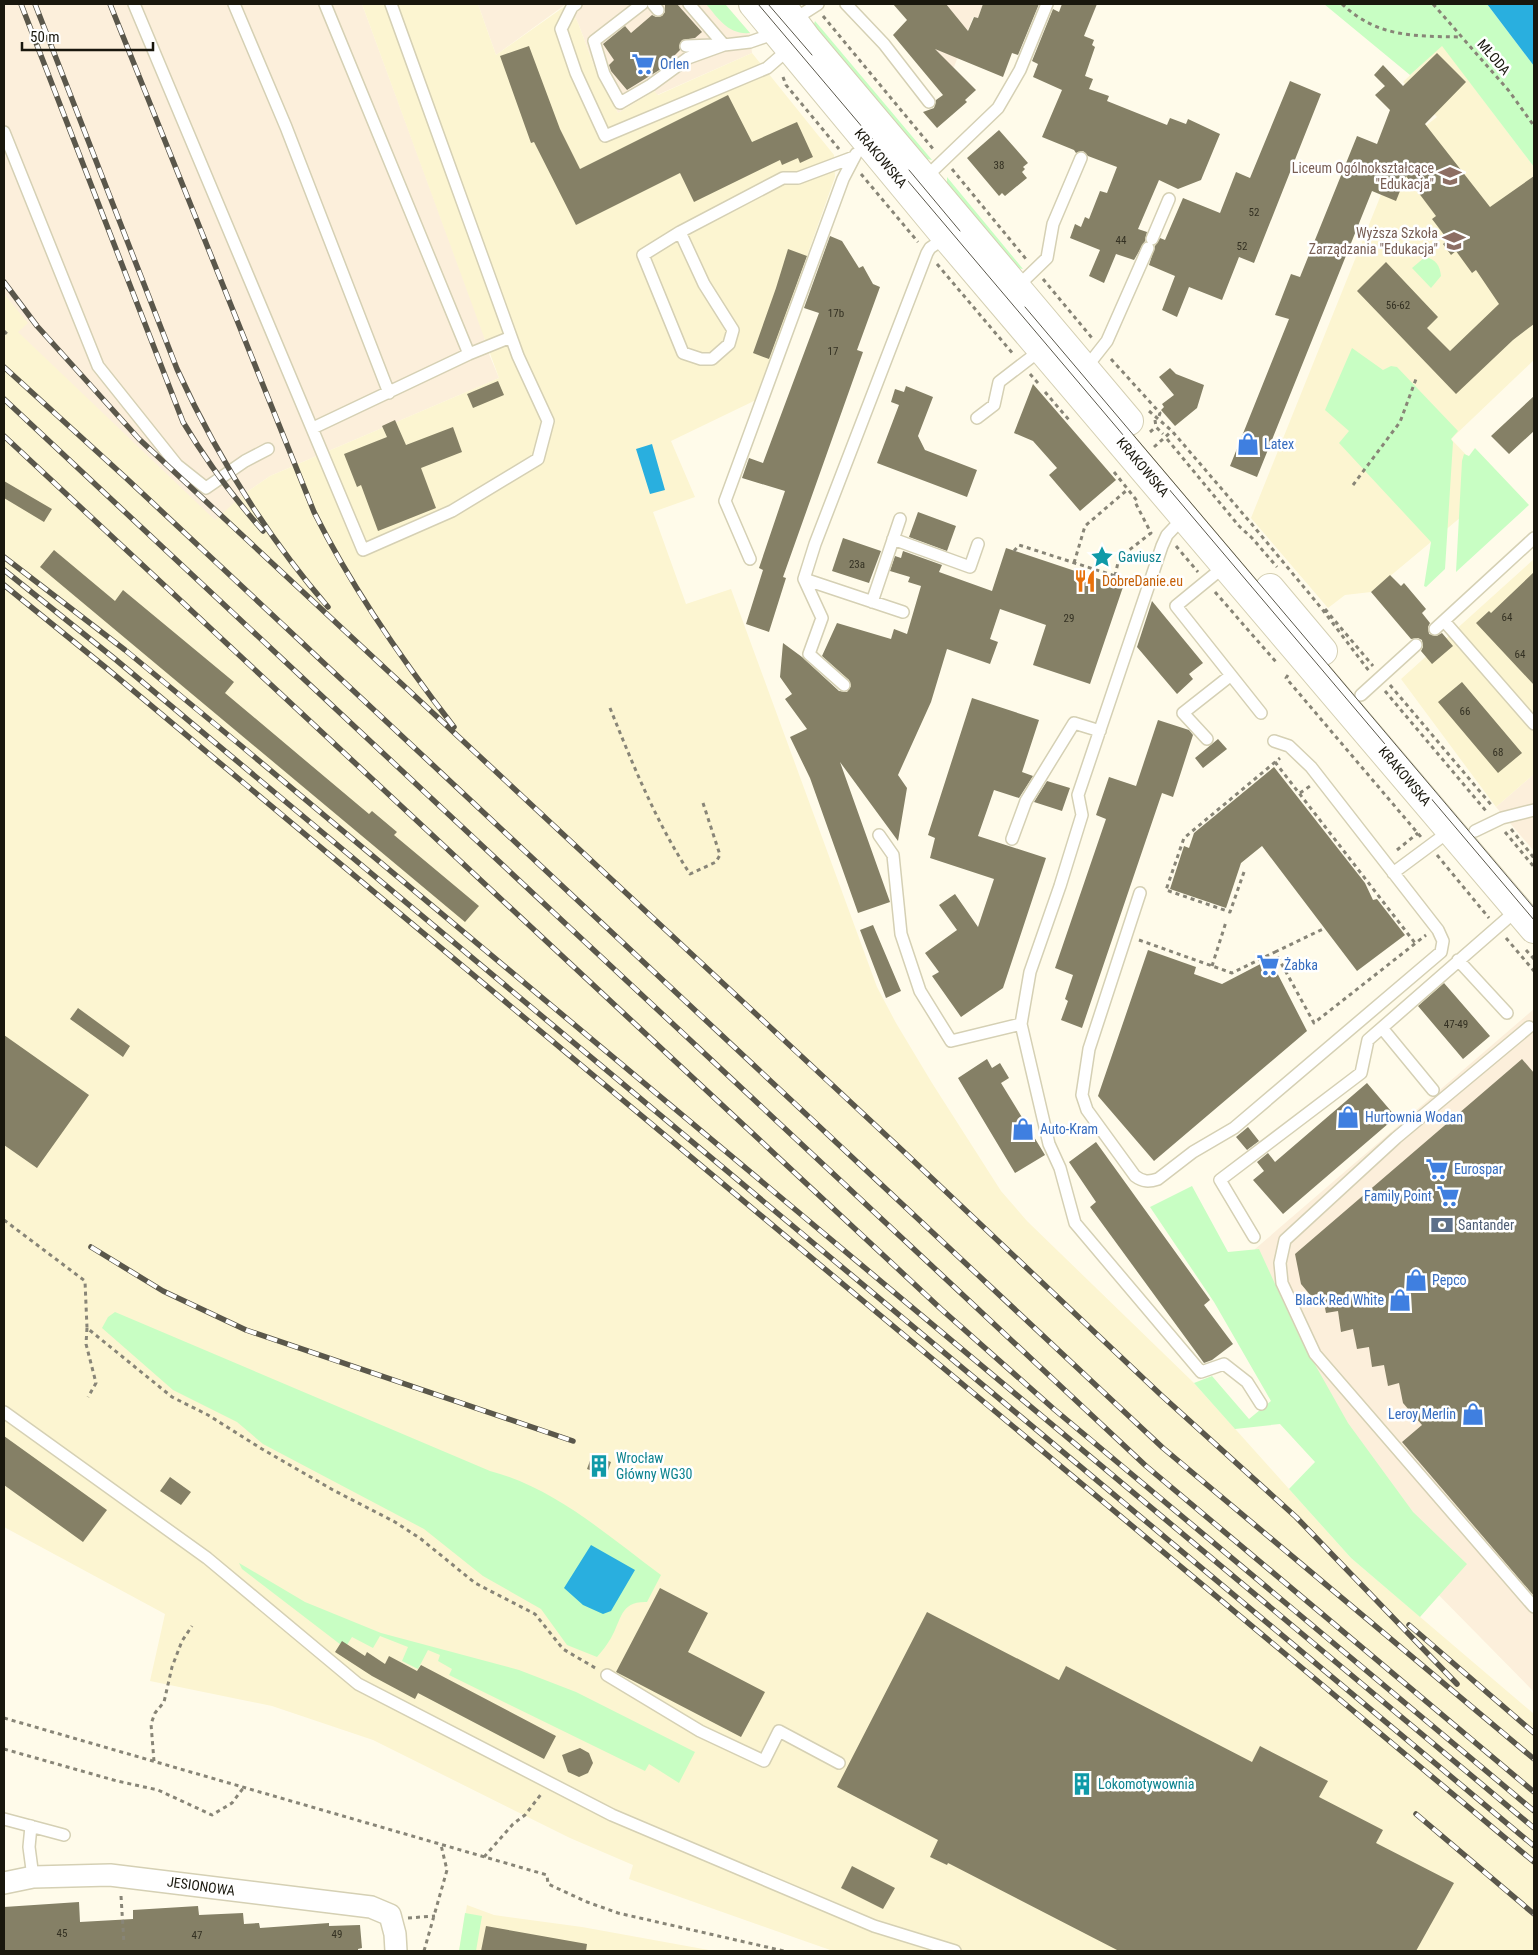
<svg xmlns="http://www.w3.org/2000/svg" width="1538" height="1955" viewBox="0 0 1538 1955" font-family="'Roboto Condensed',sans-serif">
<rect width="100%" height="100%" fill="#fffbea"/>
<path fill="#fcefdb" d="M4,4H362L485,338L484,342L499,378L270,476L244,494L215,521L17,332L27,323L4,294Z
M478,4H566L496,55Z
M568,4H725L750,33L752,53L657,95L654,91L618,113L596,71L578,23Z
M918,4H983L978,18L973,17L954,67L949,68L912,24L925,13Z
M1534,774V851L1496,807Z
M1534,1009V1692L1419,1575L1276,1317L1255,1249Z"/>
<path fill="#fcf5d1" d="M362,4H478L496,55L568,4L578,23L596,71L618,113L654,91L658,95L752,53L834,155L835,177L756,400L671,441L695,497L653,512L686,604L731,589L877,987L896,1023L932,1083L1001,1191L1027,1221L1194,1383L1351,1558L1534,1714V1951H833L629,1879L633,1865L570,1838L373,1740L272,1706L150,1681L165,1614L4,1527V294L28,323L18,332L215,520L244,494L270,476L499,378Z
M1442,45L1534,167V360L1451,439L1497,487L1371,592L1345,595L1328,608L1251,518L1401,145L1437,117L1403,82Z
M1534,559V774L1496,807L1401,679Z
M467,1905L494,1915L582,1927L714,1951H459Z"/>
<path fill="#c8fec3" d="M706,4H725L750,33C728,35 718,18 706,4Z
M1324,4H1487L1534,66V167L1442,46L1410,75Z
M815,21L932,160L922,158L813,27Z
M947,177L1023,269L1017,268L947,183Z
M1425,257C1436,259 1440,266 1441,276L1431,288L1412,268Z
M1352,348L1383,370L1391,366L1397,367L1458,431L1451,439L1453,442L1445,569L1426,587L1424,586L1431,542L1339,443L1349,431L1325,410Z
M1475,448L1529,505L1456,572L1462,461L1464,454L1469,456Z
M1192,1186L1228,1252L1259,1249L1300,1338L1348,1423L1413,1512L1467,1564L1420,1617L1351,1558L1289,1489L1315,1462L1280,1424L1235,1429L1194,1383L1212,1376L1249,1419L1271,1401L1214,1302L1150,1207Z
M115,1312L490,1471C555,1488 608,1536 661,1575L647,1602C620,1601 622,1619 611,1638C607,1645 602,1651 597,1657L567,1645L541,1609L483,1576L424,1529L263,1444L237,1422L173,1390L102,1328L108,1317Z
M239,1563L305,1602L381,1633L519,1670L576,1692L695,1752L679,1783L649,1764L645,1771L449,1675L452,1669L438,1661L440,1655L428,1650L418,1669L402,1661L408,1647L380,1636L373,1648L352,1637L345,1648L242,1569Z
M465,1913L482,1916L476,1951H459Z"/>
<path fill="#29afdf" d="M1487,4H1534V66Z
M652,444L665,490L650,494L636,449Z
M591,1545L635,1570L611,1611L603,1614L583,1605L564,1588Z"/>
<path fill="#858066" d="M665,4H677L702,32L695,38L682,40L679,46L680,50L661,69L627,90L611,71L609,65L614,60L603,44L625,26L631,33L652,15L656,17L662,16L665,12Z
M893,4H946L968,31L974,17L978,18L983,4H1039L1018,55L1012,53L1003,77L935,49L976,90L965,100L967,102L937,128L923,112L934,108L936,100L943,95L893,35L907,20Z
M1062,4H1097L1084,36L1094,40L1092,45L1095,47L1085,76L1093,79L1089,89L1109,96L1107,101L1167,125L1170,118L1186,124L1188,119L1220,134L1201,180L1178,189L1159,180L1138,229L1147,232L1145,241L1134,260L1116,254L1104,283L1089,276L1100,250L1070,238L1075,224L1081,227L1085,217L1089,219L1100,191L1107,193L1117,167L1088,156L1083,151L1076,153L1074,150L1042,137L1062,90L1033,77L1038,64L1032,61L1053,9L1059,12Z
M529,46L560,129L580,169L728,95L752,142L797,122L813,157L800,163L798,158L782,165L780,160L694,202L680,173L576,225L534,142L531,143L500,56Z
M1437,53L1466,82L1425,124L1490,207L1534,176V324L1513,340L1456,394L1357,291L1386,262L1438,317L1427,328L1450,351L1499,304L1476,270L1472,273L1456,251L1451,255L1443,244L1448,240L1432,219L1436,216L1406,176L1396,201L1372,191L1257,477L1230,466L1289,319L1275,315L1291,274L1300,277L1357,136L1377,144L1390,110L1375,95L1385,86L1374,75L1383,65L1403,86Z
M1290,81L1321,94L1254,263L1239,257L1222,300L1189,287L1177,317L1162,310L1175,276L1149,265L1155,246L1160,238L1165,240L1183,198L1220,213L1236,172L1250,178Z
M999,130L1028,163L1023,167L1025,169L1022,172L1027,178L1005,196L1002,193L999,196L967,158Z
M830,236L842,241L859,268L863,266L873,284L880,287L857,350L863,352L783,577L786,578L769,632L746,624L763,570L759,568L785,491L742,478L749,458L763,463L819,313L804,308Z
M788,249L807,256L769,359L753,353L776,288Z
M1170,368L1176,374L1204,385L1197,408L1175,426L1161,410L1164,407L1162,404L1174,395L1159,377Z
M498,381L504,395L473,408L467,394Z
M1033,384L1116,480L1080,511L1049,475L1057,468L1033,441L1014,433Z
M906,386L933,397L918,436L925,450L977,470L967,497L877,463L899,405L891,402L895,389L904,392Z
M1534,396V431L1509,454L1491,436Z
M395,420L406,445L453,427L462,452L421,468L436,508L378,531L361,485L357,487L344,454L387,437L382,426Z
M4,481L52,509L44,522L4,498Z
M918,512L956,526L947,551L909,537Z
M843,538L881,551L869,583L832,571Z
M1006,548L1123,587L1090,684L1033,665L1046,625L1000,609L990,639L998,642L990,664L947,649L931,702L898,775L907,788L898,841L840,762L890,902L858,913L810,778L790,737L807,729L785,699L792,694L780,677L783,643L802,657L839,691L847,692L851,686L849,680L822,656L837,623L891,639L894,629L907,634L921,586L908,582L910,577L890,571L895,556L901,558L903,551L942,565L939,572L992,591Z
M54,550L115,601L123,590L234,682L225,693L369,814L372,811L397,832L394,835L479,906L465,922L40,567Z
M1534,572V685L1476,623L1489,611L1491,613Z
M1390,575L1401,586L1404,583L1426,609L1422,613L1430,623L1428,627L1429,634L1436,636L1442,633L1453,646L1432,664L1421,651L1423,647L1422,640L1418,638L1411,639L1371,592Z
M1152,601L1203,663L1189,674L1193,679L1177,694L1137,647Z
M1462,682L1522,753L1498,773L1438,702Z
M972,698L1039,720L1022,772L1033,776L1019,798L994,790L978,836L1046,858L1003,988L961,1017L932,976L939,972L925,953L957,930L939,905L955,894L978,927L994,879L930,858L935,838L928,835Z
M1158,720L1189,730L1193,735L1173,797L1162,793L1082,1028L1061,1020L1068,1001L1065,999L1073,975L1055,968L1106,819L1096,815L1109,777L1136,786Z
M1218,739L1227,749L1203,768L1195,758Z
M1274,767L1365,883L1373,900L1377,899L1405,935L1357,971L1262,846L1241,863L1226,908L1170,889L1184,846L1189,848L1194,833Z
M1047,781L1070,788L1062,811L1034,802Z
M873,925L901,991L886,998L860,930Z
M1148,950L1196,967L1194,974L1222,984L1270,959L1307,1031L1154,1161L1098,1096Z
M1444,983L1490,1036L1463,1059L1418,1006Z
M78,1008L130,1046L123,1057L70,1019Z
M4,1035L89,1095L37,1168L4,1145Z
M987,1059L992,1068L1000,1063L1009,1078L1001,1083L1045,1155L1015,1173L958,1078Z
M1522,1059L1534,1073V1596L1402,1442L1422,1425L1403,1403L1399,1383L1388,1386L1384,1365L1372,1367L1369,1347L1357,1349L1353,1329L1341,1332L1338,1311L1326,1313L1322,1293L1311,1296L1301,1284L1295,1254Z
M1367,1083L1396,1117L1283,1214L1253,1180L1264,1171L1257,1162L1268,1153L1275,1162Z
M1248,1127L1259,1141L1247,1150L1236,1137Z
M1096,1142L1210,1300L1204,1305L1233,1344L1212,1360L1204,1363L1090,1207L1096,1202L1069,1162Z
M4,1436L107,1510L83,1542L4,1485Z
M592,1455L611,1462L606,1476L587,1469Z
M170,1477L191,1492L181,1505L160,1491Z
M660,1588L708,1613L688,1652L765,1692L741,1737L616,1672Z
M927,1612L1059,1680L1066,1666L1252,1762L1260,1746L1328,1781L1319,1797L1383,1830L1376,1843L1454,1883L1416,1951H1119L948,1863L947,1865L930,1857L938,1840L837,1787Z
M342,1641L365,1656L367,1652L385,1664L389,1656L417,1671L421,1665L556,1736L544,1759L418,1693L415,1699L372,1676L335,1652Z
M580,1748L589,1753L593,1763L588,1773L579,1777L568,1772L562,1755Z
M852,1866L895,1888L883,1909L841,1888Z
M79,1902L80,1922L133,1919V1910L198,1906L199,1915L243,1913L244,1924L259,1923L260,1928L329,1923V1926L360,1925L362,1948L358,1949V1951H4V1907Z
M486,1926L587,1944L586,1951H481Z"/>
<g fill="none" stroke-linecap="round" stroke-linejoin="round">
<defs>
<path id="service" d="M134,4L363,550L452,511L538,459L548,421L518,356L391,4
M234,4L286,127L389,393
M576,4L572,7L561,29L576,73L605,136L767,68L790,48
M642,4L594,41L604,74L620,103L651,85L688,58L724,45
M653,4L658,10
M689,4L724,45L750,42L776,33
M846,4L884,44L929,102
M793,20L818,4
M686,46L714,45
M4,132L98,366L177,465L206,488L245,461L268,449
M925,178L998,108L1020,70L1047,4
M680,232L704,284L733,330L729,344L712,359H701L683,353L643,255L680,232L783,178H798L854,157
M1152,239L1169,199
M1017,287L1047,258L1053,224L1081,158
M469,354L511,337
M1085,369L1107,341L1148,248
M977,418L994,405L999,382L1042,349
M313,428L469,354L325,4
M1185,516L1167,535L1162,546L1078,795L1082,815L1060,886L1030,972L1021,1024L1049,1144L1060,1168L1075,1223L1201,1372L1224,1364L1247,1382L1261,1404
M893,539L970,567L978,544
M750,559L725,501L843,179L856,154
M1226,565L1176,606L1261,713
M804,579L903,612
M872,602L900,519
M1444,621L1534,724
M1435,629L1534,538
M844,685L809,654L822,618L804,579L815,544L927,253L930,248L946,237
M1361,695L1416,645
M1207,739L1183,713L1230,676
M1475,831L1502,818L1534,810
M879,835L893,855L901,934L920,991L951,1041L1021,1024
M1012,839L1026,801L1074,723L1100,731
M1393,873L1451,830
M1140,893L1089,1049L1082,1095L1087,1110L1135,1176C1143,1182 1149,1182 1158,1179L1193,1152L1234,1128L1441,952L1443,941L1438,930L1311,767L1289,746L1274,741
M1458,960L1507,1013
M1529,1027L1396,1138L1285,1240L1280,1263L1282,1283L1315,1354L1534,1607
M1382,1028L1433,1090
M1254,1237L1220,1180L1361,1073L1368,1040L1518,909
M4,1412L207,1558L358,1684L612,1815L874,1926L955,1951
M607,1675L700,1731L764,1761L779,1731L839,1763
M4,1819L64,1835
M31,1826L29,1847L33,1877"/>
<path id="minor" d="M4,1883L33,1877L110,1875L371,1907L390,1915L395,1934L396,1951"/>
<path id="secondary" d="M753,4L946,237L1534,929
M781,4L807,39L1129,421
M1270,588L1323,651"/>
</defs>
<use href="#service" stroke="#d5d0b4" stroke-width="14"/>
<use href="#minor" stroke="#d5d0b4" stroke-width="24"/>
<use href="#secondary" stroke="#d5d0b4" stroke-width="30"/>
<path stroke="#888577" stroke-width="3" stroke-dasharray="4 4" stroke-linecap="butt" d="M1342,4C1378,38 1415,36 1462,37
M1433,4L1509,91L1534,126
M823,16L934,150
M783,77L786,85L839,149
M952,169L1026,259
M861,174L918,242
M937,264L1014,355
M1043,279L1092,338
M4,331L9,336
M1111,359L1160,413L1159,416
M1030,374L1038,383
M1045,392L1069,420
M1149,411L1172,431L1250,522L1322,609L1369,671
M1155,420L1156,427L1163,434
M1150,432L1156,427
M1167,439L1239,526L1252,538L1277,567
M1154,447L1172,431
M1114,472L1138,502
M1353,485L1400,422L1416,379
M1176,546L1198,572
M1014,551L1019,545L1137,583
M1074,563L1085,526L1127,490
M1115,576L1119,558L1151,533L1135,502
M1215,592L1276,662
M1325,609L1373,666
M1288,675L1286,678L1421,837
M1390,685L1493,807
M1385,691L1486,811
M610,708C633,765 656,822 690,874L716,862L720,855L703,803
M1275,762L1415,943
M1300,793L1310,786
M1511,829L1534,858
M1505,832L1534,867
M1397,850L1418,833
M1437,855L1489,918
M1244,872L1230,912L1166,890L1184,838L1280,758
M1506,938L1534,971
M1139,940L1232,973L1275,952L1314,1023L1426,935
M1526,950L1534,959
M1275,952L1323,929
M1212,966L1226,922
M4,1220L85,1281L87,1328L172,1397L208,1415L262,1449L333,1490L395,1522L421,1539L475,1583L535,1614L563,1649L597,1669
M87,1328L86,1344L96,1383L88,1397
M4,1718L547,1875L548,1884L587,1902L618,1913L784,1951
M4,1749L117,1781L158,1790L212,1815L232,1803L244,1787
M154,1761L151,1724L155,1713L164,1702L172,1667L182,1641L192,1626
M484,1857L513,1824L525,1815L542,1793
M121,1896L124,1944
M408,1918L435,1916
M424,1951L447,1870L441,1845"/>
<use href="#service" stroke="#fff" stroke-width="11"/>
<use href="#minor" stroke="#fff" stroke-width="21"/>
<use href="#secondary" stroke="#fff" stroke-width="28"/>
<path stroke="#5a574b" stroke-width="1" d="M758,4L1534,920
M768,4L812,55
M909,170L960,231
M1025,307L1534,908"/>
<defs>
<path id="rail" d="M21,4L183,422C207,462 233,497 263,531
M35,4L177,369C216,455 266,535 328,607
M110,4L314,512C352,588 402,660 454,727
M4,282L37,326L139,439L903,1151L1161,1395L1296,1517L1457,1684
M4,367L126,478L1163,1448L1534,1759
M4,399L1146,1466L1534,1792
M4,436L941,1309L1055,1410L1534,1811
M4,557L125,650L239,744L1534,1828
M4,570L115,659L1534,1846
M4,585L105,667L1534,1862
M91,1247L163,1291L246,1330L573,1441
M1409,1625L1534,1733
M1416,1814L1534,1914"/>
</defs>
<use href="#rail" stroke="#5a574b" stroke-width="5.5"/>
<use href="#rail" stroke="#fff" stroke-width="4" stroke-dasharray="11" stroke-linecap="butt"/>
</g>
<defs>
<symbol id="supermarket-bare" viewBox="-9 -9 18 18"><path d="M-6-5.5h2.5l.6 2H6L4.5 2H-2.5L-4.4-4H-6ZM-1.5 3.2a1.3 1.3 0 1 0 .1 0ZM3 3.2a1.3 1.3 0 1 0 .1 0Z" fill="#3f7fe0" stroke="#fff" stroke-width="2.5" paint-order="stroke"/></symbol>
<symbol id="school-bare" viewBox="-9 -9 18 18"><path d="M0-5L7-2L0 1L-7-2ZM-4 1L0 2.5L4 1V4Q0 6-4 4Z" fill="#8d6e63" stroke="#fff" stroke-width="2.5" paint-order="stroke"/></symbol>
<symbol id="university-bare" viewBox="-9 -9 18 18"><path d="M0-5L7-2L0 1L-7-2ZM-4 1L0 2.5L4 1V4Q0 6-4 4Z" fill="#8d6e63" stroke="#fff" stroke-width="2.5" paint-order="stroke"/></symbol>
<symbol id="shop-bare" viewBox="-9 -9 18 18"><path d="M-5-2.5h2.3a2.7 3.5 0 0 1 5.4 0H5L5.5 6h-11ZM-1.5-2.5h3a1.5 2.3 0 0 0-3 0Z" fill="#3f7fe0" stroke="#fff" stroke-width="2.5" paint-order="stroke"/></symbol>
<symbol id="sight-bare" viewBox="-9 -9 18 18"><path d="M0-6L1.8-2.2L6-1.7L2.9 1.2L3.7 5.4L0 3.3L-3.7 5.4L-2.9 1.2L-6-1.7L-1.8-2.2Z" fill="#0f9aa8" stroke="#fff" stroke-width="2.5" paint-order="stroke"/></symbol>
<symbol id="restaurant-bare" viewBox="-9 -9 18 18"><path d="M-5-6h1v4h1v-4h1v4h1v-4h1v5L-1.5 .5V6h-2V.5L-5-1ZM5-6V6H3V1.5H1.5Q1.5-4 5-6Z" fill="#e8710a" stroke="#fff" stroke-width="2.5" paint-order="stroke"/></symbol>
<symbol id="bank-bare" viewBox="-9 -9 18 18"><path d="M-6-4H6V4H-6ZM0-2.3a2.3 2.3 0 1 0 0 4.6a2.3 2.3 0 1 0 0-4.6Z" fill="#5c6f8a" stroke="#fff" stroke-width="2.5" paint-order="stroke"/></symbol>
<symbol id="building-bare" viewBox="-9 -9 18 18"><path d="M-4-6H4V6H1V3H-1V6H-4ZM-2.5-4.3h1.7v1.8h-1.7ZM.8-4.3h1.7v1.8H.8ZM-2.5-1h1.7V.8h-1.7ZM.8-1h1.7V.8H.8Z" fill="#0f9aa8" stroke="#fff" stroke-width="2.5" paint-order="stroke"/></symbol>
</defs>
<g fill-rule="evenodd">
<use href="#supermarket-bare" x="627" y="48" width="32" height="32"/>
<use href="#school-bare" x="1434" y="160" width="32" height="32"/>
<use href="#university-bare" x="1438" y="225" width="32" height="32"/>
<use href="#shop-bare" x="1232" y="428" width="32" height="32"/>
<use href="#sight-bare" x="1086" y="541" width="32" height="32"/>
<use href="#restaurant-bare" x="1069" y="565" width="32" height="32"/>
<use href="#supermarket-bare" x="1252" y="949" width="32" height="32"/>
<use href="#shop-bare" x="1332" y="1101" width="32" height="32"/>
<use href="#shop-bare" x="1007" y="1113" width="32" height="32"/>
<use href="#supermarket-bare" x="1421" y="1153" width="32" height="32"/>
<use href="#supermarket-bare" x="1432" y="1180" width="32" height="32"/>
<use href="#bank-bare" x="1426" y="1209" width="32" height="32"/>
<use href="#shop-bare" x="1400" y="1264" width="32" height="32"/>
<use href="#shop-bare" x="1384" y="1284" width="32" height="32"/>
<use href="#shop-bare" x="1457" y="1398" width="32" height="32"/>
<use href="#building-bare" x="583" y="1450" width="32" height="32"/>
<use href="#building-bare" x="1066" y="1768" width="32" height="32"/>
</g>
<g text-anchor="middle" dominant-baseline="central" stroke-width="5" stroke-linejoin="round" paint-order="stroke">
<g font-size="11" fill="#343123">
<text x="999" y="165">38</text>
<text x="1254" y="212">52</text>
<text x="1121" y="240">44</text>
<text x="1242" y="246">52</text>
<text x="1398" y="305">56-62</text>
<text x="836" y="313">17b</text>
<text x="833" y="351">17</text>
<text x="857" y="564">23a</text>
<text x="1507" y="617">64</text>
<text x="1069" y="618">29</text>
<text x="1520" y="654">64</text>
<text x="1465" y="711">66</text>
<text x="1498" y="752">68</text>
<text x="1456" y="1024">47-49</text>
<text x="62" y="1933">45</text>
<text x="337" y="1934">49</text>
<text x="197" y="1935">47</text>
</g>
<g font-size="14" fill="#19170d" stroke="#fff">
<text transform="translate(1494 57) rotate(49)">MŁODA</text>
<text transform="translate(881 158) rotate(50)">KRAKOWSKA</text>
<text transform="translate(1143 467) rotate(50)">KRAKOWSKA</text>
<text transform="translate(1405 776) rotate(50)">KRAKOWSKA</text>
<text transform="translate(201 1886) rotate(8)">JESIONOWA</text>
</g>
<g font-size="14" fill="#366cbe" stroke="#fff" text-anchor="start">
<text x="660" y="64">Orlen</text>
<text x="1264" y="444">Latex</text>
<text x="1284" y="965">Żabka</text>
<text x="1365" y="1117">Hurtownia Wodan</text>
<text x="1040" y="1129">Auto-Kram</text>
<text x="1454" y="1169">Eurospar</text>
<text x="1432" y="1196" text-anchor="end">Family Point</text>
<text x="1432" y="1280">Pepco</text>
<text x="1384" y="1300" text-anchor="end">Black Red White</text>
<text x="1456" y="1414" text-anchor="end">Leroy Merlin</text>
</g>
<g font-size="14" fill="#785e54" stroke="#fff" text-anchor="end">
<text x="1434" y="168">Liceum Ogólnokształcące<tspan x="1434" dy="16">"Edukacja"</tspan></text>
<text x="1438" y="233">Wyższa Szkoła<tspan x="1438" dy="16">Zarządzania "Edukacja"</tspan></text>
</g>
<g font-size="14" fill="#0d838f" stroke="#fff" text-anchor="start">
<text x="1118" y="557">Gaviusz</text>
<text x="616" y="1458">Wrocław<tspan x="616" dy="16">Główny WG30</tspan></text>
<text x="1098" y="1784">Lokomotywownia</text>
</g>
<g font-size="14" fill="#c56008" stroke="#fff" text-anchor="start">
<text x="1102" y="581">DobreDanie.eu</text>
</g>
<g font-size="14" fill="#4e5e75" stroke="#fff" text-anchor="start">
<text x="1458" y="1225">Santander</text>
</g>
</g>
<rect width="1538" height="1955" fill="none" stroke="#19170d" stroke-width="10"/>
<path d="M22 42v8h131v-8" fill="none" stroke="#19170d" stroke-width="2.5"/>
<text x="30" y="42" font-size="15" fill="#19170d" stroke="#ffffff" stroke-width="4" paint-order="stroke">50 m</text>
</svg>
